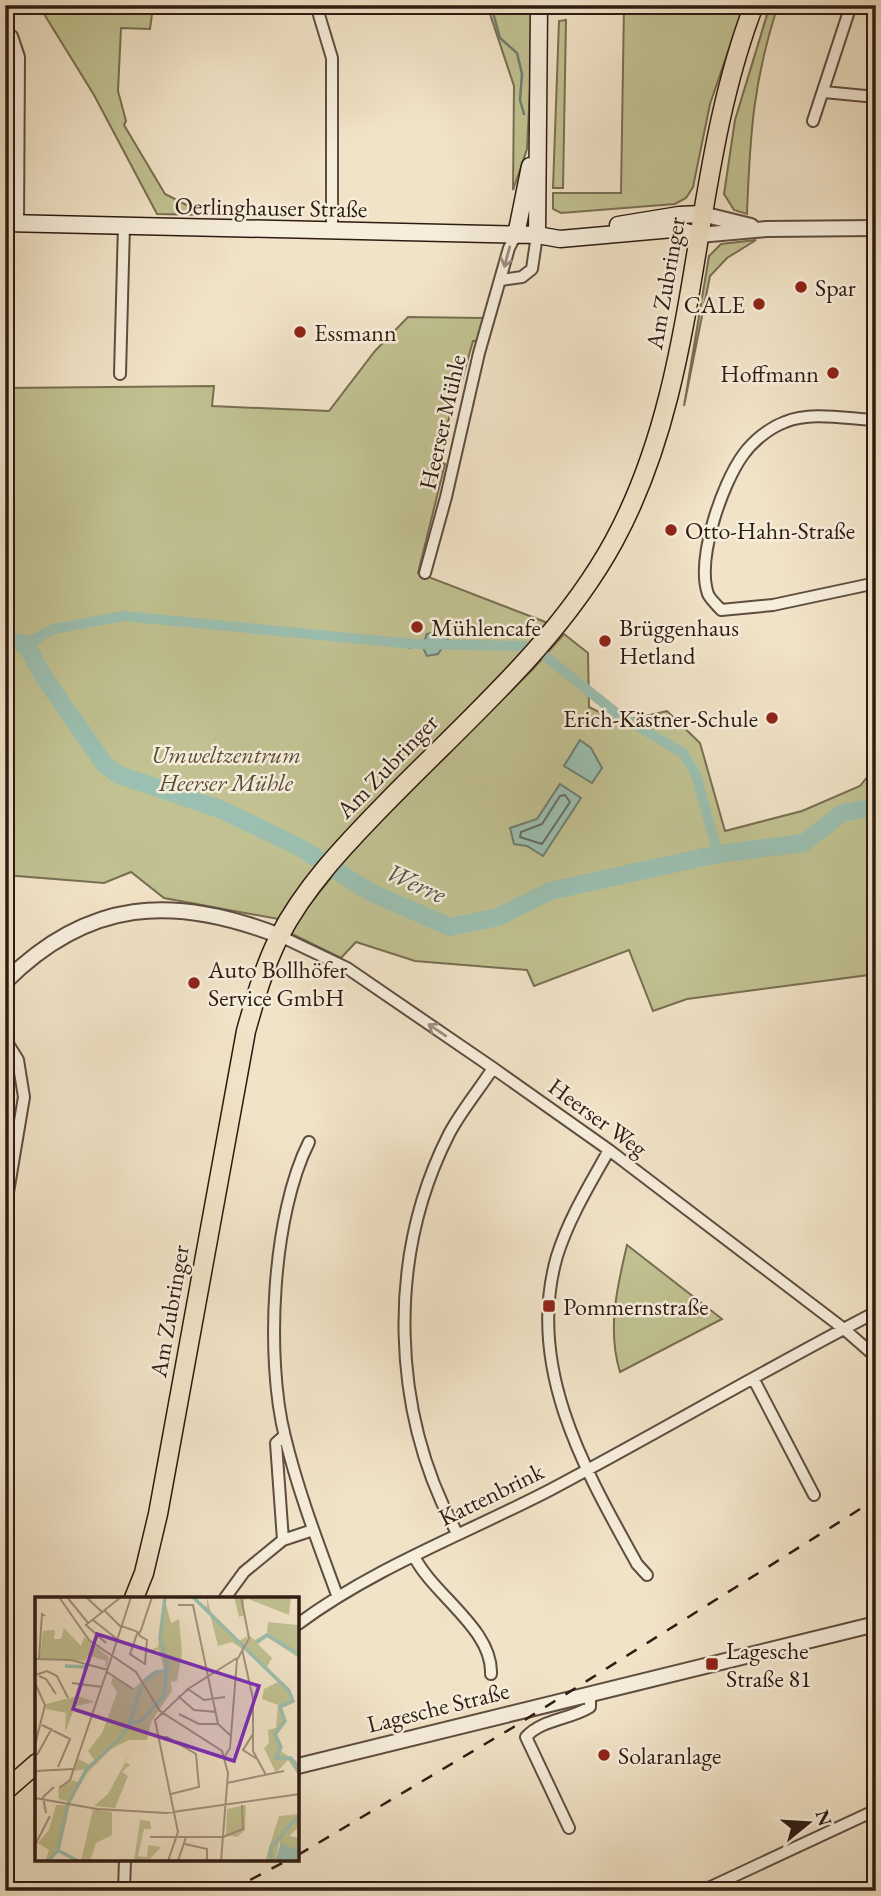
<svg xmlns="http://www.w3.org/2000/svg" width="881" height="1896" viewBox="0 0 881 1896" font-family="'EB Garamond',serif">
<rect width="100%" height="100%" fill="#f1e3c7"/>
<filter id="stains"><feTurbulence type="fractalNoise" baseFrequency=".00286" numOctaves="4"/><feColorMatrix values="0 0 0 0 .2 0 0 0 0 .09 0 0 0 0 .02 0 0 0 .5 -.17"/></filter>
<radialGradient id="worn" r=".72"><stop offset=".6" stop-color="#630" stop-opacity="0"/><stop offset="1" stop-color="#630" stop-opacity=".3"/></radialGradient>
<path fill="#c1c191" stroke="#786e52" stroke-width="2" d="M5,5H149L152,14L150,29L121,28L118,91L126,121L124,125L165,194L206,215L157,214L94,95L44,14L5,12Z
M487,5H534L527,149L513,190L514,86Z
M624,5H744L710,104L693,187L686,198L675,204L561,213L553,209V193H621Z
M770,5H778C753,82 750,134 747,214L734,210L724,194L735,120Z
M566,20L563,188H553L559,21Z
M756,240L727,258L710,276L684,406L709,256L721,244Z
M408,317L484,318L478,341H473L460,387H457L438,461L445,464L418,573L548,623L278,919L164,898L131,872L104,883L5,875V388L214,386L212,406L329,411L375,351Z
M564,634L588,653L589,707L618,722L667,711L700,743L725,831L802,811L860,786L876,766V974L687,999L653,1011L629,950L534,986L527,970L415,961L356,942L341,958L288,932L360,841L533,669Z
M627,1245L722,1319L620,1372C607,1330 617,1287 627,1245Z"/>
<path fill="#9bbfb0" stroke="#6f7d71" stroke-width="2" d="M444,631L448,639L438,654L427,656L423,648H409V641L424,642L427,634Z
M580,740L591,748L602,768L592,783L564,766Z
M560,784L581,798L543,856L527,846L514,844L510,828L537,819Z"/>
<g fill="none" stroke-linecap="round" stroke-linejoin="round">
<path stroke="#646d62" stroke-width="2" d="M565,795L570,802L542,844L520,837L521,832L542,824L560,796Z"/>
<path stroke="#6f7d71" stroke-width="2.5" d="M491,5L500,38L517,53L522,74L520,100L524,114"/>
<path stroke="#9bbfb0" stroke-width="10" d="M26,644L54,629L123,616L413,644L524,646
M545,656L620,716L683,753L696,775L718,854"/>
<path stroke="#9bbfb0" stroke-width="18" d="M5,641L26,644L43,676L105,765L119,775L220,809L299,847L370,892L450,927L498,917L550,891L718,854L804,843L842,813L876,807"/>
<defs>
<path id="minor" d="M316,5L332,58V230
M12,36L19,57L18,224
M824,92L876,97
M813,121L851,5
M501,280L522,277L532,269L537,235
M120,374L124,225
M876,420C848,419 811,411 785,422C769,428 753,441 743,455C722,484 696,559 708,594C710,599 717,605 721,610L773,605L876,583
M425,573L446,497L479,353L509,248L516,235
M280,936L347,968L493,1068L609,1150L844,1329L876,1357
M5,1039L18,1060L24,1097L5,1210
M309,1142C272,1215 265,1358 285,1437C298,1491 318,1543 337,1595
M609,1150C590,1184 569,1218 557,1256C525,1367 585,1470 637,1564L647,1575
M754,1380L814,1495
M284,1436L276,1443L283,1540L313,1530
M457,1533C391,1412 386,1258 449,1134C461,1111 479,1090 493,1068
M414,1556C432,1594 493,1629 491,1674
M225,1598L244,1572L283,1540
M298,1624C375,1567 465,1534 550,1490C659,1432 766,1369 876,1312
M569,1828L526,1737C542,1719 569,1720 590,1707V1693
M124,1891L125,1859
M702,1891L876,1810"/>
<path id="tertiary" d="M702,214L751,226
M699,235L766,229L876,228
M5,982C88,899 173,894 280,936
M298,1766L876,1624"/>
<path id="secondary" d="M5,223L537,235L560,239L673,229L699,235
M618,225L679,215L702,214
M516,235L530,166
M537,235L539,5"/>
<path id="primary" d="M134,1598L144,1573L158,1514L246,1031C255,999 264,967 279,937C304,888 344,846 382,807C463,723 558,644 614,541C704,375 687,179 754,5
M5,1791L37,1763"/>
</defs>
<use href="#minor" stroke="#5f4d40" stroke-width="14"/>
<use href="#tertiary" stroke="#5f4d40" stroke-width="18"/>
<use href="#secondary" stroke="#2e1b13" stroke-width="19"/>
<use href="#primary" stroke="#2e1b13" stroke-width="21"/>
<use href="#minor" stroke="#f6eddb" stroke-width="10"/>
<use href="#tertiary" stroke="#f6eddb" stroke-width="14"/>
<use href="#secondary" stroke="#f6eddb" stroke-width="16"/>
<use href="#primary" stroke="#f1e3c7" stroke-width="18"/>
<path stroke="#2e1b13" stroke-width="2.5" stroke-dasharray="12 12" stroke-linecap="butt" d="M298,1855L512,1728L876,1499
M229,1891L290,1859"/>
</g>
<defs><path id="oneway-shaft" d="M-6 0H5M1.5-3L5.5 0L1.5 3" fill="none" stroke-width="1.6" stroke-linecap="round" stroke-linejoin="round" transform="scale(1.75)"/></defs>
<g stroke="#9c8e81">
<use href="#oneway-shaft" transform="translate(507 257) rotate(105)"/>
<use href="#oneway-shaft" transform="translate(437 1030) rotate(-146)"/>
</g>
<g fill="#8f2418" stroke="#f6eddb" stroke-width="2.5">
<circle cx="801" cy="287" r="7"/>
<circle cx="759" cy="304" r="7"/>
<circle cx="300" cy="332" r="7"/>
<circle cx="833" cy="373" r="7"/>
<circle cx="671" cy="530" r="7"/>
<circle cx="417" cy="627" r="7"/>
<circle cx="605" cy="641" r="7"/>
<circle cx="772" cy="718" r="7"/>
<circle cx="194" cy="983" r="7"/>
<rect x="542" y="1299" width="14" height="14" rx="3.5"/>
<rect x="705" y="1657" width="14" height="14" rx="3.5"/>
<circle cx="604" cy="1755" r="7"/>
</g>
<g text-anchor="middle" dominant-baseline="central" stroke-width="5" stroke-linejoin="round" paint-order="stroke">
<g font-size="24" fill="#2e1b13" stroke="#f6eddb">
<text transform="translate(271 207) rotate(1)">Oerlinghauser Straße</text>
<text transform="translate(665 283) rotate(-80)">Am Zubringer</text>
<text transform="translate(442 422) rotate(-77)">Heerser Mühle</text>
<text transform="translate(387 766) rotate(-46)">Am Zubringer</text>
<text transform="translate(598 1117) rotate(36)">Heerser Weg</text>
<text transform="translate(169 1311) rotate(-80)">Am Zubringer</text>
<text transform="translate(491 1494) rotate(-26)">Kattenbrink</text>
<text transform="translate(438 1707) rotate(-14)">Lagesche Straße</text>
</g>
<g font-size="24" fill="#2e1b13" stroke="#f6eddb" text-anchor="start">
<text x="815" y="287">Spar</text>
<text x="745" y="304" text-anchor="end">CALE</text>
<text x="314" y="332">Essmann</text>
<text x="819" y="373" text-anchor="end">Hoffmann</text>
<text x="685" y="530">Otto-Hahn-Straße</text>
<text x="431" y="627">Mühlencafe</text>
<text x="619" y="627">Brüggenhaus<tspan x="619" dy="28">Hetland</tspan></text>
<text x="758" y="718" text-anchor="end">Erich-Kästner-Schule</text>
<text x="208" y="969">Auto Bollhöfer<tspan x="208" dy="28">Service GmbH</tspan></text>
<text x="563" y="1306">Pommernstraße</text>
<text x="726" y="1650">Lagesche<tspan x="726" dy="28">Straße 81</tspan></text>
<text x="618" y="1755">Solaranlage</text>
</g>
<g font-size="24" font-style="italic" fill="#5a4d39" stroke="#f6eddb">
<text x="226" y="754">Umweltzentrum<tspan x="226" dy="28">Heerser Mühle</tspan></text>
</g>
<g font-size="26" font-style="italic" fill="#54544a" stroke="#f6eddb">
<text transform="translate(416 883) rotate(24)">Werre</text>
</g>
</g>
<g transform="translate(35 1597)">
<rect width="264" height="264" fill="#f1e3c7"/>
<path d="M129,0L136,26L144,22L147,56L142,84L136,85L137,94L116,125L112,143H94L76,152L53,175L35,205L24,202L23,193L35,183L43,185L51,172L39,174L43,162L55,168L60,164L53,154L67,136L82,96L76,86L78,80L98,92L117,75L129,73L124,53L113,54L123,50ZM157,0L172,10V0L176,16L204,44L213,39L207,52L197,45L183,49L175,17ZM199,0H256L254,18L213,2L209,3V18L204,20ZM233,25L263,28L264,61L232,40L223,47L237,61L232,70L255,92L260,105L246,110L251,125L242,138L247,155L264,166V179L253,163L241,176L229,151L234,146L233,133L241,131L243,108L227,102L229,92L243,85L210,50L215,39L220,43L232,36ZM29,31L46,49L49,40L74,60L72,70L55,65L70,69L71,64L53,58L50,64L5,61L8,34L20,33L19,42H26ZM43,99L60,105L40,109L30,136L31,116L11,112V107ZM103,142L90,165L95,168L87,175L93,179L80,211L59,209L73,197ZM21,208H35L25,252L15,264H10L14,253L3,246L14,233ZM211,208L210,233L202,240L191,238L192,212ZM58,212L77,215V238L61,246L55,264H46ZM264,217V230L254,239L264,241V247L257,253L244,246L240,264H230L244,219ZM105,223L115,224L116,232H109L103,259L112,260L113,248L126,250L115,262L99,264Z" fill="#c1c191"/>
<path d="M246,245L257,252L264,247V264H240Z" fill="#9bbfb0"/>
<path fill="none" stroke="#9bbfb0" stroke-width="3.5" d="M158,0L254,94L258,104L245,110L250,124L240,137L246,150L241,161H256L265,175M222,45L232,38L265,58M30,69L52,70M109,84L121,75L130,74M94,128L107,87M249,234L265,219M24,254L43,264M13,264L23,253L32,209L51,173L87,139L94,128L107,123L129,99L132,67L125,41L130,0M236,264V250L249,236"/>
<path fill="none" stroke="#a3937f" stroke-width="2" d="M24,0L54,43L101,75L125,114L187,154L193,176L186,264M32,0L53,26M51,0L67,15M143,8H158L183,127L196,139M70,14L86,30M58,23L82,42M86,29L101,34L103,36L105,39L112,43L110,67L95,57L102,37L103,36L105,35L106,33L117,0M71,46L51,28L86,0M207,52L218,102V154L231,178M77,59L96,0M0,62L36,63L73,73M4,62L7,17L10,19M72,75L98,92M0,78L12,74L22,79L33,101M4,79L11,82L21,97L17,92M0,86L10,108L0,148M37,86L67,90M153,92L169,103L190,100M143,99L159,113L181,115M144,117L164,127H183M7,128L35,142L23,170M218,137L208,153L222,162M123,141L132,140L161,157L164,190L136,197M2,158L17,131M190,159L195,151L202,63L214,41L206,0M0,174L38,172M192,186L249,174M24,191L35,183L77,59M0,201L62,212L131,216L265,197M11,216L8,200L19,190M115,240H187M188,240L208,232L207,208M150,247L172,252V264M0,248L15,219M133,264L143,235L120,123L153,92L202,61M143,264L151,240"/>
<path fill="#7b2cbf" fill-opacity="0.15" stroke="#7b2cbf" stroke-width="3.5" d="M62,37L224,89L199,164L38,112Z"/>
<rect width="264" height="264" fill="none" stroke="#2e1b13" stroke-width="3.5"/>
</g>
<rect width="881" height="1896" fill="none" stroke="#f1e3c7" stroke-width="28"/>
<rect x="7" y="7" width="867" height="1882" fill="none" stroke="#2e1b13" stroke-width="3.5"/>
<rect x="14" y="14" width="853" height="1868" fill="none" stroke="#2e1b13" stroke-width="2"/>
<g transform="translate(808 1823) rotate(72)" stroke="#f6eddb" stroke-width="5" paint-order="stroke">
<path d="M0-5L12 26L0 18L-12 26Z" fill="#2e1b13"/>
<text y="-10" font-size="19" font-weight="bold" text-anchor="middle" fill="#2e1b13">N</text>
</g>
<rect width="100%" height="100%" filter="url(#stains)"/>
<rect width="100%" height="100%" fill="url(#worn)"/>
</svg>
